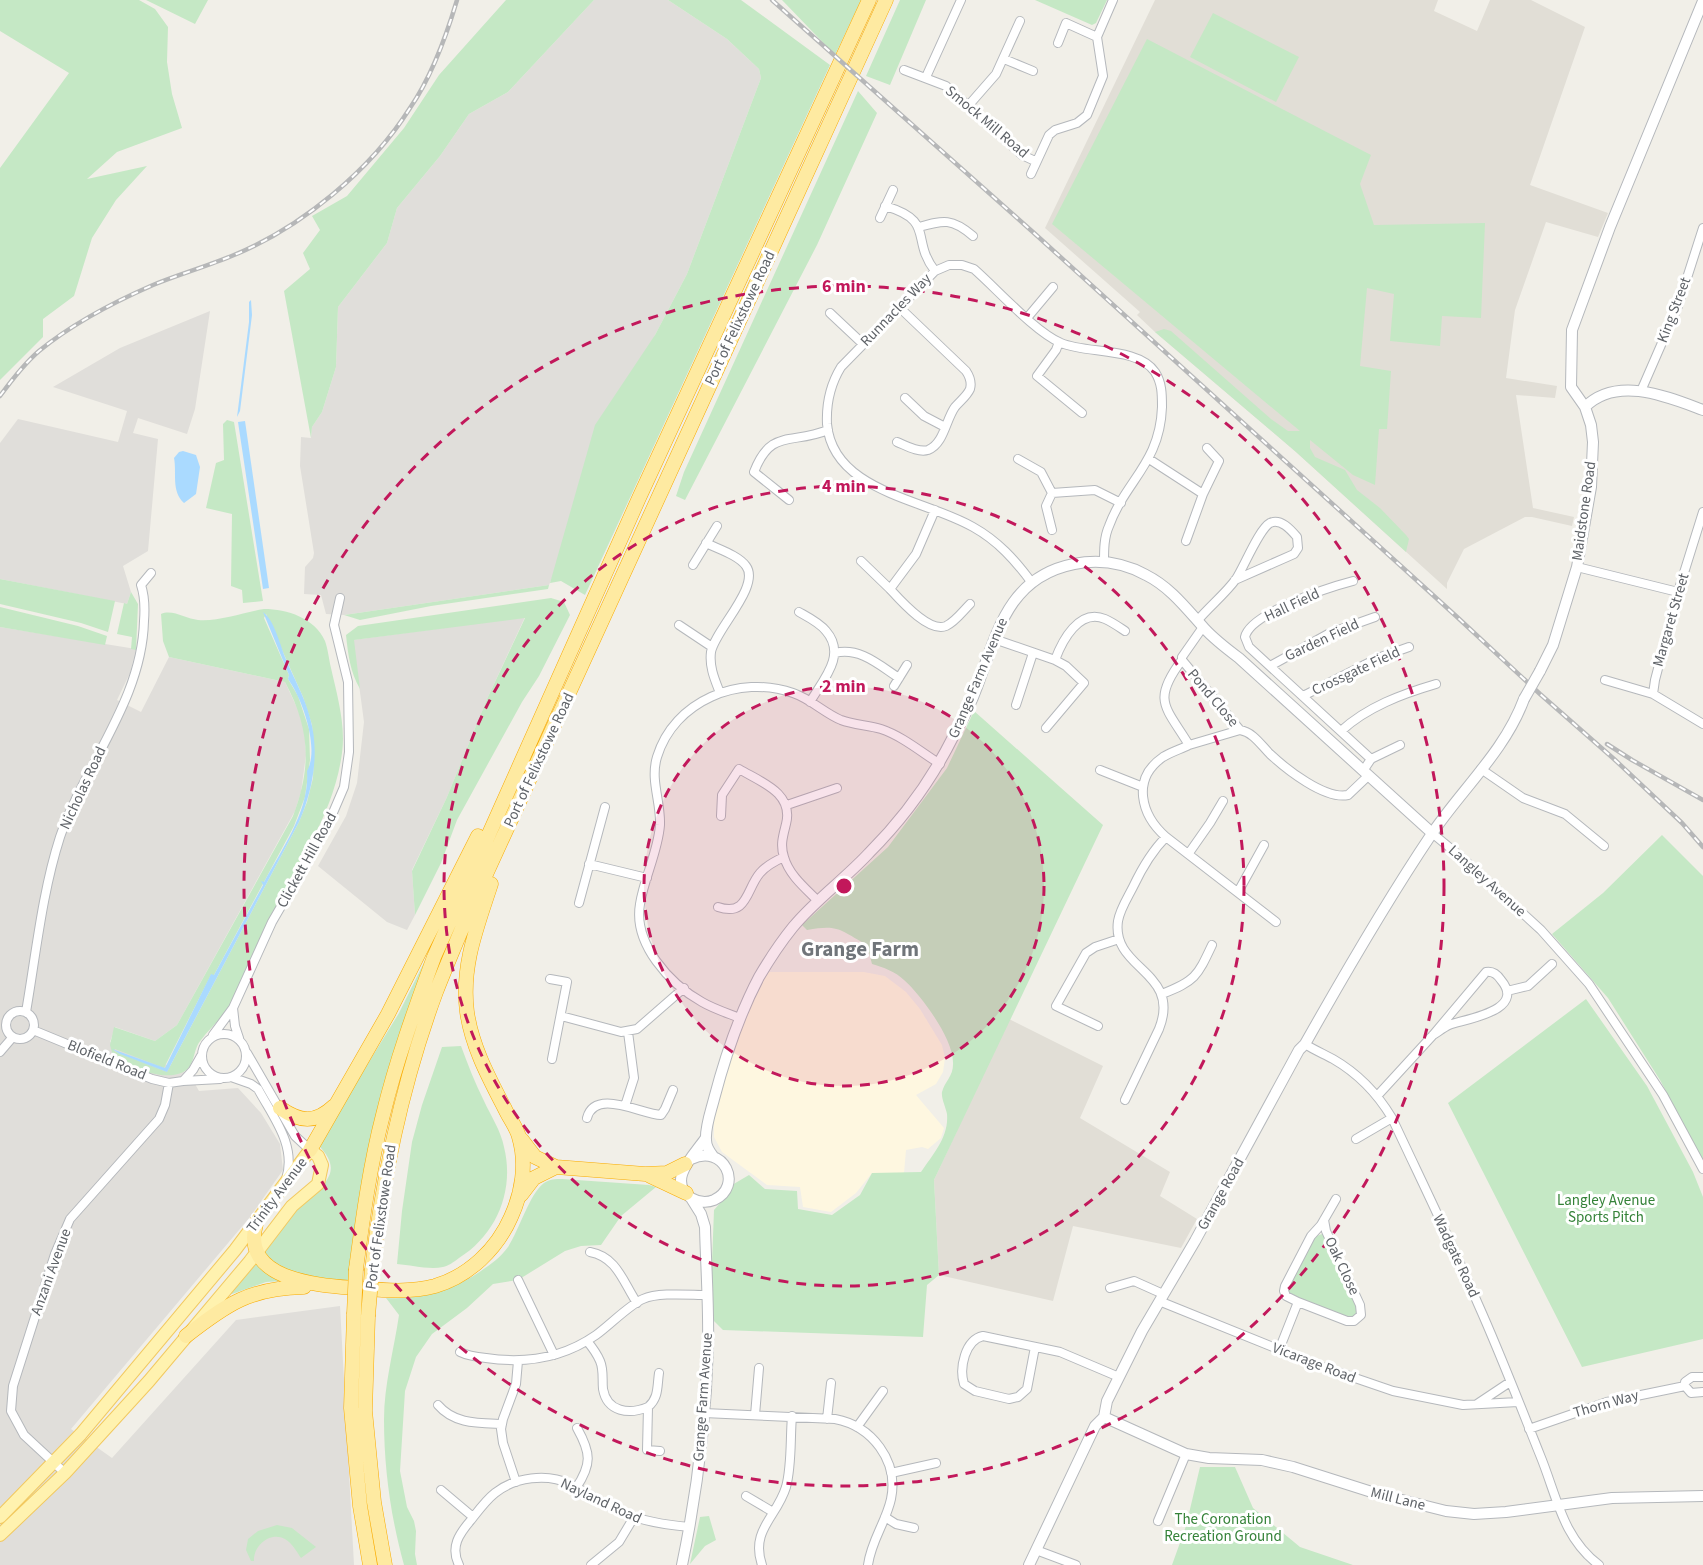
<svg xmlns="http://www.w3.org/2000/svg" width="1703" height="1565" viewBox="0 0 1703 1565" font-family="'Source Sans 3',sans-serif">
<rect width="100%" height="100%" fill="#f1efe8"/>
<path fill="#fef7e0" d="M766,972H864L885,976L906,992L920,1009L942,1045L945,1058L943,1072L936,1084L916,1095L944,1128L941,1138L928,1149L922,1147L906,1150L904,1173H872L856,1193L831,1212L803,1207L800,1187L767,1185L722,1152L714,1137V1116L738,1036Z"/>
<path fill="#e0deda" d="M594,0H668L727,39L759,69L761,78L687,274L655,335L549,585L344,615L326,614L321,595L304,594L305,567L313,558L314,553L300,466L301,437L311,438L312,427L322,412L336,367L338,307L387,243L397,208L440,156L469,114L508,92Z
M210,311L195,409L187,434L138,418L133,433L158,439L148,551L123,566L131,592L127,604L0,579V443L18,419L118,442L127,411L53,387L120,348Z
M525,617L487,699L447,797L412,870L415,915L407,930L387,922L318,866L346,816L357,783L364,722L353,640Z
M0,627L136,649L130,673L117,700L141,712L169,657L285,682L299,712L305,734L306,755L301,792L295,811L177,1025L155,1041L115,1027L110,1042L184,1072L187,1070L199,1091L238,1088L261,1113L280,1144L283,1170L250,1217L71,1429L112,1458L236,1320L340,1306L354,1565H0Z"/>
<path fill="#e1ded6" d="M1155,0H1438L1434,11L1477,31L1490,0H1531L1585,27L1530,185L1608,213L1598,237L1546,222L1515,310L1506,378L1557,386L1555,398L1516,395L1533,508L1574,517L1572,526L1532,517H1525L1464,549L1447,583V589L1296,452L1155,332L1137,315L1140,312L1045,228Z
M1009,1019L1103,1066L1080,1118L1170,1172L1160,1196L1197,1219L1181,1248L1073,1226L1053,1301L939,1275L934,1180Z"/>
<path fill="#c5e8c5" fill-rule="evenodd" d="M0,0H139L155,9L168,27L167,62L172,94L182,128L117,152L87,179L147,166L116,200L92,238L74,296L43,319V337L0,380V168L69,73L0,31Z
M146,0H208L195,24Z
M506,0H594L508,92L469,114L440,156L397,208L387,243L338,307L336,367L322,412L312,427L311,438L284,291L310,269L303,253L320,230L312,216L347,196L404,128L439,75Z
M668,0H741L830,65L585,595L561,581L550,583L595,425L655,335L687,274L761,78L759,69L727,39Z
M782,0H861L835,55Z
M900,0H926L890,85L866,76Z
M1035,0H1107L1096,23L1092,25Z
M1213,13L1299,57L1276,102L1190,57Z
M1147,39L1371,155L1360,184L1374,225L1485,223L1481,318L1442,316L1440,346L1390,341L1394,294L1367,288L1360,366L1391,371L1387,429H1379L1375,485L1353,475L1310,440V448L1315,457L1345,470L1357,490L1380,508L1406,535L1409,539L1406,552L1296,452L1155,332L1164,329L1171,331L1271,419L1288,431H1300L1052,224Z
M858,91L877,113L817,245L685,500L676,496L684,472Z
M227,420L234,422L263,601L243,603L242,590L231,586L232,514L206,508L216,463L224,460L223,424Z
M0,579L115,601L108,632L81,623L0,604Z
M549,585L548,589L431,606L360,620L344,615Z
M131,592L138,604L136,650L131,649L132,637L117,634L124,603L127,604Z
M551,598L564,602L570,615L539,676L522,702L457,820L441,863L415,915L412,871L447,797L487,699L525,618L354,640L360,689C350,672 348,654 346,635L358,626Z
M0,607L78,626L107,636L105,645L0,627Z
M264,609C287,609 315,618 325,641C328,649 329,660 331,668C337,695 346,725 342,753C334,813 299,862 272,914C257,944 248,978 230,1005C222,1018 210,1028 201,1040C192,1050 196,1068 181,1073C162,1081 129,1067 113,1056L110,1045L114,1027L155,1041L177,1025L293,816C312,766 310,729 285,682L169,657L163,641L161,614C173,609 186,619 198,620C218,622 244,612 264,609ZM266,614L303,697L312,725L314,752L313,778L307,802L299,822L167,1072L114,1051L115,1049L164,1068L211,975H214L294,826L305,797L310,760L309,729L298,696L288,679L289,675L264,618Z
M974,711L1103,825L934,1180L939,1275L927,1285L923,1337L723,1330L710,1317L714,1210L727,1195L732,1185L749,1175L765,1189L797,1191L798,1209L832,1215L860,1195L872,1173L921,1172C933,1154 949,1137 947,1114C946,1108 941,1098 942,1092C945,1081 954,1076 953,1062C953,1039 922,996 904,980C896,972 883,967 872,964L867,945C840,930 839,924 807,930L802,925L888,847L947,768Z
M1662,835L1703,876V1161L1660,1080L1608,998L1552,934L1603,893Z
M443,924L408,1019L349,1281C319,1278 279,1278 262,1249C272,1236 282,1223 293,1211C312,1191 351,1177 318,1145L399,1013Z
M1586,999L1647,1086L1693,1172L1703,1197V1339L1582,1367L1448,1103Z
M461,1046C468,1065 475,1083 484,1101C491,1116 501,1131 504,1147C515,1191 496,1235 459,1258C454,1262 448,1266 443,1267C429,1270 411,1265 397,1264L402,1211L412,1142L422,1105L442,1047Z
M562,1179L649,1185L656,1187L621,1216L601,1245L581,1246L565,1251L518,1280L493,1284L467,1308L432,1334L416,1357L405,1391L400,1471L407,1507L414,1521L416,1531L415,1554L417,1565H404C391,1518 384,1469 384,1420C384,1384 394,1350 399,1315L386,1298C422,1300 451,1291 481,1271C491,1264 501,1257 508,1247C519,1230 530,1193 544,1183C550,1179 555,1179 562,1179Z
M1322,1234L1325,1235L1358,1306L1356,1316L1348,1319L1287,1294V1286L1314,1237Z
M256,1258L281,1281L266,1282L232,1294L228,1293Z
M1200,1467H1235L1253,1508L1300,1547L1353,1565H1172L1186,1526Z
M709,1516L716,1540L705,1546L690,1564L700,1517Z
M277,1525L292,1528L316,1547L301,1558C297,1552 292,1543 285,1539C270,1531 253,1546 254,1561H251L246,1550L248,1539L258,1531Z"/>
<path fill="#aadaff" d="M251,300L252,315L240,411L237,417L249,322V302Z
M245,421L269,588L263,589L238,422Z
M183,451L196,455L200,467L196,494L184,503C171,491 177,473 174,458L179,452Z
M263,612C274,620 280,644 285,657C293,677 305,697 310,718C320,752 313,790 299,822L167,1072L120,1054L112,1049L165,1068L211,974L214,975L263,885L261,881L264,882C282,849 310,810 307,771C320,748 302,698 288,679L289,675Z"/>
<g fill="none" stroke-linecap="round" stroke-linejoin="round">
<defs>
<path id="minor" d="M1058,43L1066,23L1097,37
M1004,59L1033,71
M904,70L946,86L1022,155L1035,161
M926,77L961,0
M968,106L996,74L1020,21
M1031,174L1049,135L1055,130L1077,123L1087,115L1103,76L1097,37L1113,0
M885,206C936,221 910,239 935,271
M880,218L893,190
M919,227C944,220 952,218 973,236
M830,313L863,344
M1027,318L1053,287
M1059,342L1056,350L1037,376L1082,413
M1641,391L1678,306L1703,228
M905,398L924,416L945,427
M897,442C905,445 918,453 928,450C944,444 946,419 955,407C960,401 967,396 970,389C972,382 970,377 966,371L899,307
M1018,459L1041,472L1052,493L1095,490L1121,503
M1149,459L1203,494
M789,500L754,472C771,428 791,445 828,430
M935,510L916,554L890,589C901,601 929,633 946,626C955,622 963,611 970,604
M1052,530L1046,506L1052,493
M1186,541L1203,494L1219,461L1207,448
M706,543C718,549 738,555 746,566C761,586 715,630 711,652C709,667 715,680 720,693
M861,561L890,589
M693,565L717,526
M1577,567L1678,592
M1353,581C1330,587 1250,613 1245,637L1249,647L1371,759
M1032,583C1015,560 998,541 973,527C925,499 833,492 827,424C826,402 830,385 841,367L935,271L949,265H962L974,269C997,289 1035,332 1061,343C1087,354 1138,347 1155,372C1162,383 1162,394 1162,407C1160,463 1126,480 1109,526C1104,537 1104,550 1104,562
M799,612C808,617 820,623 826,631C847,655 823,680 810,702
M1198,620C1210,606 1226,593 1236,579C1244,567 1259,529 1270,523C1281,518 1291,530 1297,537L1298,548L1294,554L1235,580
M679,625L712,647
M1203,627L1182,657V660L1240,730
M994,639L1055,660L1066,666L1084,683L1046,728
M835,653C860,647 879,665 899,678
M1055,660C1062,641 1079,608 1105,619C1112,622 1119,627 1125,631
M1182,660C1151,701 1166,707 1189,745L1240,730
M1270,666L1330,633L1375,617
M1605,680L1653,694L1703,724
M894,686L907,665
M1653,694L1655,680L1678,592L1703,512
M1303,696L1378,658L1409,647
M1016,705L1033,653
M1240,730C1253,732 1261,745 1270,754C1286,769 1325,800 1348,795L1368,776
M1341,731C1367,707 1402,694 1436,684
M1189,745C1181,749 1171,752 1163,757C1131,779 1141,815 1166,837L1276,922
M1481,769L1523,798L1565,814L1604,846
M1100,770L1143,787
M1363,771L1371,759L1400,745
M787,805L837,788
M721,816L722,795L739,769C761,782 794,793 786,824C783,836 780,845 784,857C789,875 805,888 818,901
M1432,833L1461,857L1541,930L1589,984L1663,1095L1703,1169
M1189,853L1210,823L1223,801
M589,864L647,878
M1238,892L1264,845
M579,903L605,807
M718,907C748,917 746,889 760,873C766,866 775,861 784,857
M550,979L567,982L552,1059
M1507,991L1528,986L1552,964
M1162,994C1195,981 1197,977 1212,945
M233,1008L272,922L326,829L344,787L349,752L348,682L334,625L340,598
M6 1025a14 14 0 1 1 28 0a14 14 0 1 1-28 0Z
M26,1012C36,954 42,893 60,837C85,764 142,700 144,621C145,608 145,597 141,585L151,573
M561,1016L621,1032L637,1029L684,988
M740,1018C727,1013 714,1009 702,1002C670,984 633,944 640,904C644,878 658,852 660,825C661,802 650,780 657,757C674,701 739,674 793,693C811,699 824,713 841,720C854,725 868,725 881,729C902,736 921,752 940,764
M1098,1026L1056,1006L1086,953L1095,947L1119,939
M33,1030L152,1079L169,1083L183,1081
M202 1056a22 22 0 1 1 44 0a22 22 0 1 1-44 0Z
M213,1035L233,1008L235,1026L239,1038
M1305,1044C1314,1050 1324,1054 1333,1059C1359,1074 1377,1093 1392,1118C1421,1180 1451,1241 1478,1304C1500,1353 1520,1405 1540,1455C1557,1496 1562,1537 1599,1565
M0,1052L12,1038
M247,1053L295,1136L310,1150
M201,1056L193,1070L183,1081L220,1079
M231,1077L251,1084L258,1089C273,1117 297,1146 286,1179
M1378,1095L1433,1035L1486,972C1492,971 1497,974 1501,980C1527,1011 1465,1019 1449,1025C1443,1028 1438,1032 1433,1035
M1125,1100L1159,1029C1182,971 1111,970 1118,921C1120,909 1128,897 1133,887C1142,868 1151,852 1166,837
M625,1106L634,1078L628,1032
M587,1118C595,1088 641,1114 661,1115L665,1109L673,1090
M1356,1139L1392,1118
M590,1252C617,1257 623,1282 637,1303
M518,1280L554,1355
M1110,1288L1134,1281L1163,1294
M1159,1301L1320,1366L1393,1391L1463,1405L1518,1402
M1298,1302L1347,1321H1354L1361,1315L1360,1305L1326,1231L1324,1220
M587,1341C592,1347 597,1354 600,1361C604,1370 602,1380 603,1389C607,1412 629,1415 648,1407
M1035,1347L1027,1389L1018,1397L1009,1399L975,1391L964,1384C959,1368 965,1340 983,1336L1060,1352L1119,1377
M1279,1350L1298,1302L1286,1296L1284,1291L1285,1286L1311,1236L1321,1225L1336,1199
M460,1352C468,1356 477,1357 486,1358C526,1364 563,1358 596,1335C610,1325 629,1305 643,1299C659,1292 689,1295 707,1295
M659,1373C657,1386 659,1398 648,1407L647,1450L660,1451
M1685,1386V1382L1692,1377H1703
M1685,1386L1691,1393L1703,1392
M1477,1404L1510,1382
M438,1405C454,1424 478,1423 502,1424
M704,1413L835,1419C872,1426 899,1461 891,1499C886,1522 871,1541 868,1565
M755,1415L759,1368
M827,1419L831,1383
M857,1427L883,1391
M1529,1429L1607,1402L1685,1386
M65,1473L24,1435L11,1411L13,1386L55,1254L70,1219L159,1119L165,1105L169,1083
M891,1473L936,1463
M516,1482L503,1443L501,1429L503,1419L516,1384L518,1361
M576,1488C592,1464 591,1453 577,1428
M441,1490L473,1517
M746,1496L773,1512
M885,1517L896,1524L914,1528
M1158,1521L1186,1454
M1036,1550L1076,1565
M459,1565C450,1547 459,1534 471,1520C478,1511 486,1500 495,1493C515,1477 547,1473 570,1484C588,1493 604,1505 623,1513C645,1522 666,1525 690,1527
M591,1565L619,1542L634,1517
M762,1565C750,1530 777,1517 786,1487C792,1465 790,1439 792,1416"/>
<path id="tertiary" d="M1585,407C1617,375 1668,397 1703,410
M1540,671L1553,645L1577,567L1591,487L1593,442L1591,425L1585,407L1571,387L1572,330L1610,227L1703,1
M713,1156C709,1151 706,1146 706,1140C705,1127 711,1111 714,1099C725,1057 739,1015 759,977C769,960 780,943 793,927C815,900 845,879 869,853C902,820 932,779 953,737C962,721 971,704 977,687C997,633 1008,577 1074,564C1099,559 1124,563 1146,575C1170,587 1186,608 1204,628C1214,639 1227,649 1239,658L1432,833
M691,1159C724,1143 744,1186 714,1200C707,1203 698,1202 691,1198C666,1181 694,1155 705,1139
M1104,1417L1186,1454L1209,1458L1262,1460L1293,1467L1378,1494L1446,1511L1474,1514L1506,1512L1612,1498L1703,1496
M682,1565C697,1493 706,1420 708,1346C709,1307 706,1267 705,1227L701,1214L691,1198
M1029,1565L1095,1426L1104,1417L1107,1401L1142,1331L1195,1241L1299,1050L1305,1044C1345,973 1386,902 1431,835C1461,790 1505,751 1524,699"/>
<path id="primary" d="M0,1517L81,1434L235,1250L310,1150L318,1156L322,1165L318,1184L292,1206L250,1261L149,1381L65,1473L0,1535"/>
<path id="trunk" d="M280,1108C300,1122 315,1124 334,1106
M522,1140L535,1157L556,1167L645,1174L667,1173L685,1164
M310,1150L388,1014L478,836
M650,1176L686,1193
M521,1195L534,1178L556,1167
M256,1224C241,1280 317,1285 354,1288C381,1290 409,1293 435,1286C469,1276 497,1249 511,1217C522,1193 527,1164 519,1137C517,1128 509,1118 505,1109C489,1078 472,1047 467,1012C461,966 477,927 491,884
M356,1269C363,1217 370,1165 383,1115C396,1061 415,1009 434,957L639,498L869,0
M372,1269C383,1175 403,1081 436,992C447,964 459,936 471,907L886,0
M354,1314L351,1408L360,1506L370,1565
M368,1316L365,1411L374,1502L385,1565
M186,1336C227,1304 250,1288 304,1287"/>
</defs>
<use href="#minor" stroke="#b5b8bc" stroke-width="10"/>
<use href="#tertiary" stroke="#b5b8bc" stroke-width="12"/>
<use href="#primary" stroke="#f2c960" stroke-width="14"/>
<use href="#trunk" stroke="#f9ab00" stroke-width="15"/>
<use href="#minor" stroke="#fff" stroke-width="8"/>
<use href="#tertiary" stroke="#fff" stroke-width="10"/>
<use href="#primary" stroke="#fff2af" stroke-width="12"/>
<use href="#trunk" stroke="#feeaa1" stroke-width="14"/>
<defs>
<path id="rail" d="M772,0L1034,233L1456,616L1540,694L1614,759L1682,823L1703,847
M0,396C11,381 25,363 39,351C72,324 114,302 153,285C180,274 208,266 234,255C302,227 371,170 410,108C432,76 446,37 457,0
M1607,744L1632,760L1703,800"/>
</defs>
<use href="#rail" stroke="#b6b7b8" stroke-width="4.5"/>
<use href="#rail" stroke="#fff" stroke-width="2" stroke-dasharray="7" stroke-linecap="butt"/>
<defs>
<path id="tertiary-bridge" d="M1524,699L1540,671"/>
<path id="trunk-bridge" d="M354,1314L356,1269
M368,1316L372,1269"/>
</defs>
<use href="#tertiary-bridge" stroke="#b5b8bc" stroke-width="12" stroke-linecap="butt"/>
<use href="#trunk-bridge" stroke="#f9ab00" stroke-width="15" stroke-linecap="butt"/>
<use href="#tertiary-bridge" stroke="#fff" stroke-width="10"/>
<use href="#trunk-bridge" stroke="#feeaa1" stroke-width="14"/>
</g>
<circle cx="844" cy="886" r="200" fill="#c2185b" fill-opacity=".12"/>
<g fill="none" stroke="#c2185b" stroke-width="3" stroke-dasharray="10 8">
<circle cx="844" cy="886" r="200"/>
<circle cx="844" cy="886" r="400"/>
<circle cx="844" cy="886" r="600"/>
</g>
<g text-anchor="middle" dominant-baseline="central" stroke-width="6" stroke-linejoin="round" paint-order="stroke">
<g font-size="15" fill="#5f6368" stroke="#fff">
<text transform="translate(987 122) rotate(40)">Smock Mill Road</text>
<text transform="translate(896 310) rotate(-46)">Runnacles Way</text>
<text transform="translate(1674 310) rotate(-69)">King Street</text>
<text transform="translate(740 318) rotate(-65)">Port of Felixstowe Road</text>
<text transform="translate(1584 511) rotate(-82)">Maidstone Road</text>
<text transform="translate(1292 605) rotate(-25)">Hall Field</text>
<text transform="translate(1671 620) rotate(-74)">Margaret Street</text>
<text transform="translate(1322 640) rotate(-25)">Garden Field</text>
<text transform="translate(1356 671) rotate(-25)">Crossgate Field</text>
<text transform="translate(978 678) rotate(-67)">Grange Farm Avenue</text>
<text transform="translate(1213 698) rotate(50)">Pond Close</text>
<text transform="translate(539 760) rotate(-65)">Port of Felixstowe Road</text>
<text transform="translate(83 788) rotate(-65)">Nicholas Road</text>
<text transform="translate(307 860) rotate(-61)">Clickett Hill Road</text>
<text transform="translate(1487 881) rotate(42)">Langley Avenue</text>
<text transform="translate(107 1060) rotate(22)">Blofield Road</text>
<text transform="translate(1221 1194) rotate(-61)">Grange Road</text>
<text transform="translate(277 1195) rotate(-53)">Trinity Avenue</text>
<text transform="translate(381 1217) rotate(-82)">Port of Felixstowe Road</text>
<text transform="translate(1456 1256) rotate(65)">Wadgate Road</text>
<text transform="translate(1342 1266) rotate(65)">Oak Close</text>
<text transform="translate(51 1272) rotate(-70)">Anzani Avenue</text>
<text transform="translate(1314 1363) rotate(21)">Vicarage Road</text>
<text transform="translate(703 1397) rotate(-86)">Grange Farm Avenue</text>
<text transform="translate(1606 1404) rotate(-16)">Thorn Way</text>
<text transform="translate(1398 1499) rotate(14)">Mill Lane</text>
<text transform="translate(601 1501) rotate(25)">Nayland Road</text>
</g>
<g font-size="15" fill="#348238" stroke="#fff">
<text x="1606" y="1200">Langley Avenue<tspan x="1606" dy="17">Sports Pitch</tspan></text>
<text x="1223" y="1519">The Coronation<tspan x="1223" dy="17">Recreation Ground</tspan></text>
</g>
<g font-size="21" font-weight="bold" fill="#70757a" stroke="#fff">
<text x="860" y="949">Grange Farm</text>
</g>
</g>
<circle cx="844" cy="886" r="9" fill="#c2185b" stroke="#fff" stroke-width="3"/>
<g font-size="18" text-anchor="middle" font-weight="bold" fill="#c2185b" stroke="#fff" stroke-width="6" stroke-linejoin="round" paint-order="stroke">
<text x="844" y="292">6 min</text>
<text x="844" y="492">4 min</text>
<text x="844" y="692">2 min</text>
</g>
</svg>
